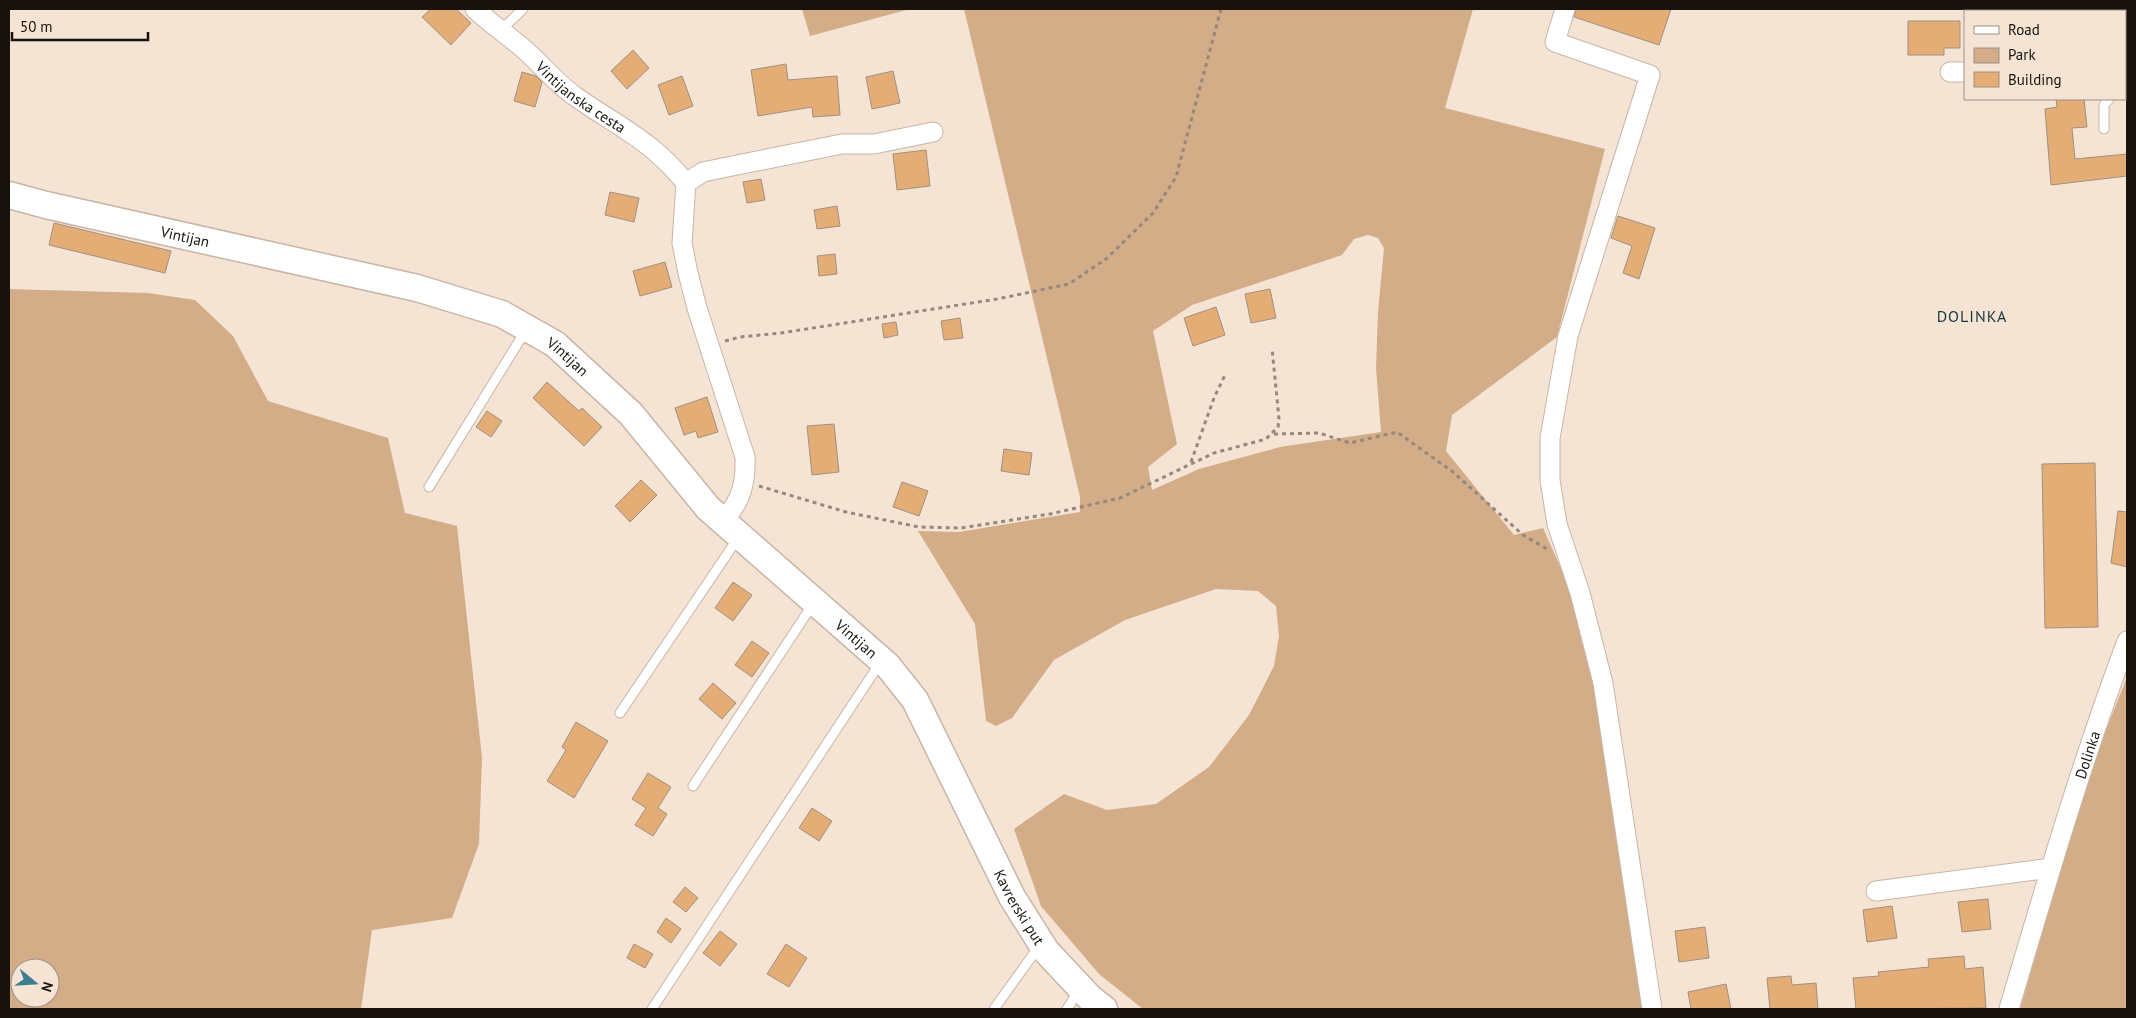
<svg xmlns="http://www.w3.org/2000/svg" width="2136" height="1018" viewBox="0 0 2136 1018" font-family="'PT Sans',sans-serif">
<rect width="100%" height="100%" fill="#f5e4d4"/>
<path fill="#d3ac88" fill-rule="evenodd" d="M802,9H910L810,36Z
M964,9H1473L1445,108L1605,149L1557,337L1452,415L1446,451L1514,535L1543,528L1583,618L1623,854L1644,1009H1143L1099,974L1041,906L1014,829L1064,794L1107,810L1156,804L1209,767L1249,715L1274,666L1279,636L1276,606L1258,591L1216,589L1125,620L1054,660L1012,718L996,726L986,721L975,624L918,531L959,532L1080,512V497ZM1368,235L1378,238L1384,248L1378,312L1376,368L1381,432L1280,447L1199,469L1152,490L1148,467L1177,444L1153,331L1192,305L1342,255L1354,239Z
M9,289L148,293L195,300L233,336L268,401L388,438L405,513L457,526L482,758L479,844L452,918L372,930L361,1009H9ZM20,968H50V998H20Z
M2127,677V1009H2020L2087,778Z"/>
<path fill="#e5ad76" stroke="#a09081" d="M431,9H456L471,23L451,45L422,17Z
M1576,9H1671L1659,45L1574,17Z
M1908,21H1960V48H1944V55H1908Z
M633,50L649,68L627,89L611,71Z
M786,64L788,80L837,76L840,115L813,117L812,107L758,116L751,70Z
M893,71L900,103L872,109L866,77Z
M522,72L536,76L542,82L535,107L514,101Z
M682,76L693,106L669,115L658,85Z
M2056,99H2084L2087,127L2072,128L2075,159L2127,154V176L2051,185L2045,109L2057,107Z
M926,150L930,186L897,190L893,154Z
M761,179L765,200L747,203L743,182Z
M610,192L639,198L634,222L605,215Z
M837,206L840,226L817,229L814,210Z
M1618,216L1655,228L1639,279L1623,273L1632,246L1611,238Z
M54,223L171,251L165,273L49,245Z
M835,254L837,274L819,276L817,256Z
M665,262L672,287L640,296L633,271Z
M1270,289L1276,318L1251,323L1245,294Z
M1216,307L1225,335L1193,346L1184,318Z
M960,318L963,338L944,340L941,321Z
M896,322L898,335L884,338L882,324Z
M547,382L579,411L582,408L602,427L584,446L533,398Z
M707,397L718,432L698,438L696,431L684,435L675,408Z
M487,411L502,421L491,437L476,427Z
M834,424L839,472L812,475L807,426Z
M1004,449L1032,453L1029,475L1001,471Z
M2095,463L2098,627L2045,628L2042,464Z
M641,480L657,495L630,522L615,506Z
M902,482L928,491L919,516L893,507Z
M2118,511L2127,512V567L2111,563Z
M733,582L752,595L733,621L715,608Z
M752,641L769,653L752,677L735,665Z
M713,683L736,703L722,719L699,699Z
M576,722L608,741L574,798L547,781L566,750L562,747Z
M648,773L671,787L658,808L667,814L653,836L635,825L646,808L632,799Z
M812,808L832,821L819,841L799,828Z
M685,887L698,898L686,912L673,902Z
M1988,899L1991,929L1962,932L1958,902Z
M1892,906L1897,938L1867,942L1863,910Z
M666,918L681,929L671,943L657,932Z
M1705,927L1709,958L1679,962L1675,931Z
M720,931L737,944L720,966L703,953Z
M634,944L653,954L645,968L627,958Z
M786,944L807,958L789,987L767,974Z
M1964,956L1965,969L1983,967L1986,1008L1856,1009L1853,978L1879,976L1878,972L1929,967L1928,959Z
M1791,976L1792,985L1816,983L1818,1009H1770L1767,978Z
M1726,984L1731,1009H1691L1688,992Z"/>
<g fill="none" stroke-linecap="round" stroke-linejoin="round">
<defs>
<path id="lane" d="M500,31L523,9
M2104,129V105L2109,99
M429,487L526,330
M620,713L738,538
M693,786L813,604
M652,1009L880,663
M994,1009L1040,945
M1067,1009L1079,990"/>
<g id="street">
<path id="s1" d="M475,9C491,24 509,36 525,50C542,65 557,84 576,97C619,127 651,140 686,183"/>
<path d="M1565,9L1555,42L1650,75L1568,336L1550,438V480L1557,524L1580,593L1603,683L1652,1009"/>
<path d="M2125,68H2127"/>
<path d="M1950,72H1965"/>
<path d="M722,521C741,503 746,483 745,457L697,308L688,273L682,243L686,183L703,172L732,166L842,144H874L933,132"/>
<path d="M1876,891L2051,868"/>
<path id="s2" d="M2009,1009C2046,884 2081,763 2127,641"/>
</g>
<g id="secondary">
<path id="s3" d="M9,195L46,205L417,288L502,314L555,344L631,414L708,508L888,666L915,700L1012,897L1046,951L1090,998L1104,1009"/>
</g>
</defs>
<use href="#lane" stroke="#c7b6a7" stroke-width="11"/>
<use href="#street" stroke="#c7b6a7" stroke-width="21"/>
<use href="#secondary" stroke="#c7b6a7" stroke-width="29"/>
<path stroke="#95897d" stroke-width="3" stroke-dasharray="4 4" stroke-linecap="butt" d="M725,341L740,337L781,333L997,299L1069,284L1106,259L1153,213L1176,177L1221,9
M1274,434L1319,433L1350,443L1397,432L1453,472L1523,535L1547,549
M1191,462L1214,398L1225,375
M759,486L846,512L919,527L961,528L1050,514L1120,498L1214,453L1266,439L1278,427L1279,419L1272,348"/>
<use href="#lane" stroke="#fff" stroke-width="9"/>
<use href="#street" stroke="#fff" stroke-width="19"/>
<use href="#secondary" stroke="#fff" stroke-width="26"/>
</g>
<g text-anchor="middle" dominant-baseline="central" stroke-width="4" stroke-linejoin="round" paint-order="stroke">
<g font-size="15" fill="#17120c" stroke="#f5e4d4">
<text stroke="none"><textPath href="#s1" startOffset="138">Vintijanska cesta</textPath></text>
<text stroke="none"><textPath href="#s3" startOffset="181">Vintijan</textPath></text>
<text stroke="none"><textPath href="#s3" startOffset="586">Vintijan</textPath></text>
<text stroke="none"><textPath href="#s3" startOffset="991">Vintijan</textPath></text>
<text stroke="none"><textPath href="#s2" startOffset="266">Dolinka</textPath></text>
<text stroke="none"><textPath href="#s3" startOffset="1308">Kavrerski put</textPath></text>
</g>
<g font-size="16" letter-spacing="1" fill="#16373e" stroke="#f5e4d4">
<text x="1972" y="316">DOLINKA</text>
</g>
</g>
<rect width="2136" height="1018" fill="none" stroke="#17120c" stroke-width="20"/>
<rect x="1964" y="10" width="162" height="90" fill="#f5e4d4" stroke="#9c9084"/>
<rect x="1974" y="26" width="25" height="8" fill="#ffffff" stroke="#9c9084"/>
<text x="2008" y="35" font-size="15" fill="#17120c">Road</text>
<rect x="1974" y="48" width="25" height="15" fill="#d3ac88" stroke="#9c9084"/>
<text x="2008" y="60" font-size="15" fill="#17120c">Park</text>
<rect x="1974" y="72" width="25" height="15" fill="#e5ad76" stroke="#9c9084"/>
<text x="2008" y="85" font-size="15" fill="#17120c">Building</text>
<g transform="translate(35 983) rotate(108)"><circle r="24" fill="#f5e4d4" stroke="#9c9084"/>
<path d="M0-4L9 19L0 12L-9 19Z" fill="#3c808f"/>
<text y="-8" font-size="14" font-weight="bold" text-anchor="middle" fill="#17120c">N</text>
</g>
<path d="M12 32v8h136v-8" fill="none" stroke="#17120c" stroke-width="2.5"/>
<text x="20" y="32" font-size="15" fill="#17120c" stroke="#f5e4d4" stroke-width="4" paint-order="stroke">50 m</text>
</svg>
